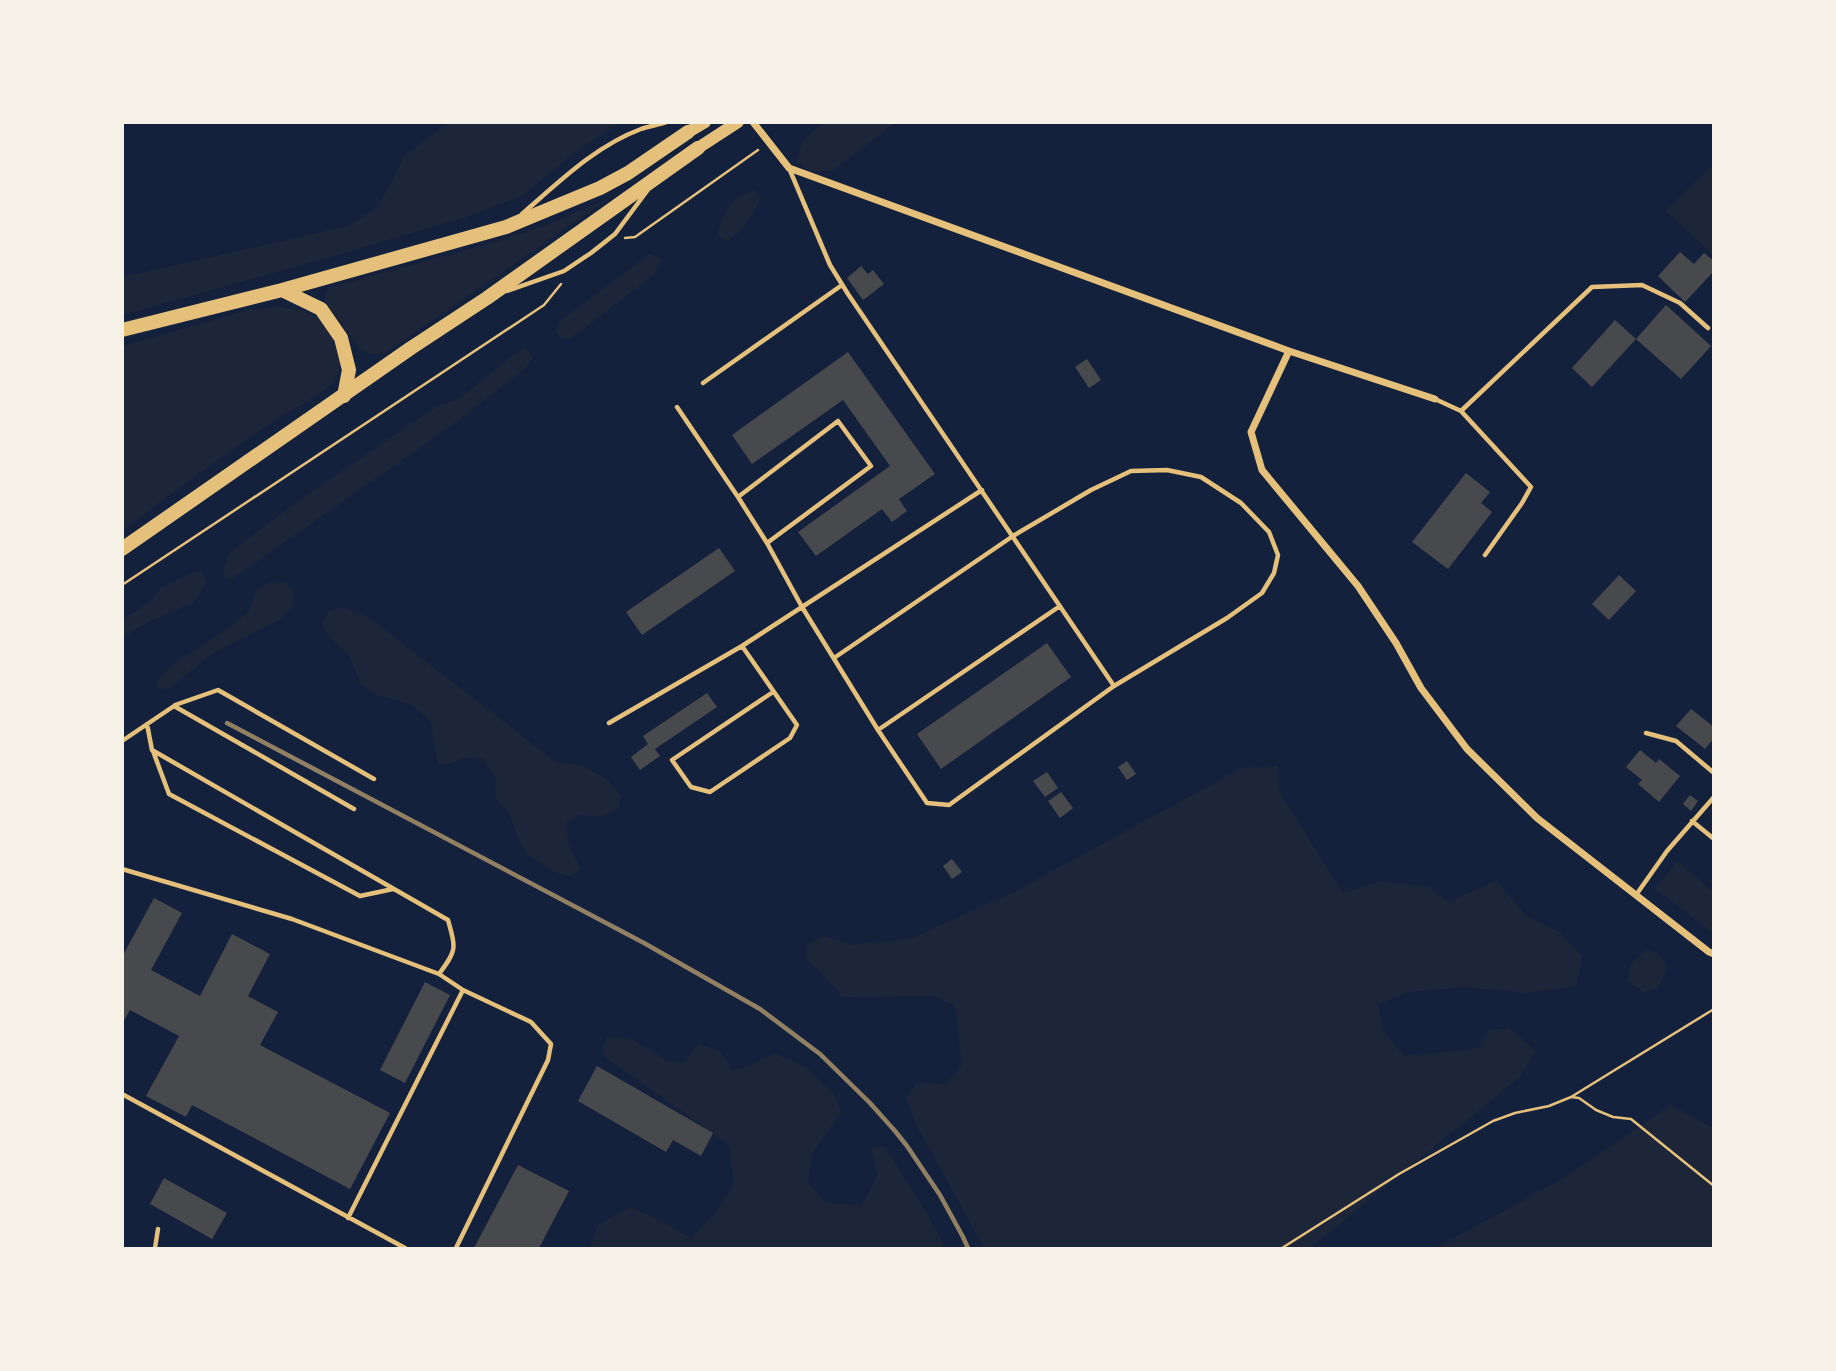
<svg xmlns="http://www.w3.org/2000/svg" width="1836" height="1371" viewBox="0 0 1836 1371" font-family="'DejaVu Sans',sans-serif">
<rect width="100%" height="100%" fill="#14213d"/>
<path fill="#1d2539" d="M448,123H619L575,152L522,196L463,218L327,258L123,315V277L348,226L376,208L394,178L403,157Z
M824,123H895L832,171L809,172L797,161L802,141Z
M1713,165V255L1666,211Z
M754,190L761,198C751,217 745,229 727,241L718,236C720,215 732,196 754,190Z
M608,199L384,354H369L359,348L326,303L325,293L328,288L492,243L544,226Z
M650,254L661,259L655,274L570,339H562L555,331L560,321Z
M282,307C290,309 301,309 308,313C331,324 349,358 334,381C325,394 290,410 276,420C223,454 173,493 123,530V346L251,309Z
M526,348L533,358L524,369L461,419L229,581L223,576L228,554L292,505L436,407L460,398L513,355Z
M203,571L206,584L193,603L150,621L123,637V619L151,601L160,589L193,572Z
M282,582L294,591L293,606L279,620L212,654L168,689H158L156,682L173,664L228,628L248,612L256,590L269,583Z
M345,607L371,619L557,763L582,765L608,780L621,796L619,808L602,817L580,815L566,823L569,845L580,868L572,877L552,871L527,854L519,841L509,813L495,798L496,778L483,759L464,758L450,764H438L431,722L411,704L376,695L361,685L349,655L330,638L322,624L329,611Z
M1278,766L1279,791L1343,893L1381,881L1426,886L1448,902L1496,881L1526,915L1559,932L1582,956L1577,986L1526,993L1466,987L1409,992L1378,1004L1383,1032L1405,1056L1480,1048L1489,1030L1509,1028L1536,1051L1520,1077L1310,1248H984L917,1126L906,1098L917,1083L947,1084L962,1064L955,1006L935,996L842,997L824,976L807,961L806,946L823,935L853,945L912,938L1010,894L1242,768Z
M1678,861L1713,892V933L1655,889Z
M1647,950L1658,953L1668,967L1658,988L1644,992L1627,981L1631,963Z
M606,1037L630,1038L668,1061L684,1062L698,1044L720,1051L732,1070L747,1067L774,1053L804,1066L835,1095L841,1113L813,1152L808,1182L826,1203L862,1205L877,1176L871,1147L884,1146L927,1213L945,1248H590L598,1225L630,1207L660,1220L690,1238L713,1216L734,1184L729,1145L602,1055Z
M1671,1105L1713,1128V1248H1436L1560,1180Z"/>
<path fill="#48494c" d="M1680,252L1694,264L1704,253L1714,261V271L1685,302L1658,276Z
M861,266L868,274L873,270L884,284L863,300L847,278Z
M1666,305L1711,346L1681,379L1636,339Z
M1615,320L1636,339L1592,387L1572,368Z
M848,352L935,474L899,499L907,511L892,522L882,509L816,556L798,532L890,466L843,400L752,464L732,435Z
M1087,359L1101,380L1089,388L1075,367Z
M1466,473L1490,492L1481,503L1492,512L1448,569L1412,542Z
M719,548L735,571L642,635L626,612Z
M1619,575L1636,591L1609,620L1592,604Z
M1047,643L1071,677L941,769L917,734Z
M707,693L717,707L655,749L660,756L640,770L631,757L648,744L643,736Z
M1691,709L1714,727V738L1705,749L1676,726Z
M1640,750L1656,763L1659,759L1680,776L1659,802L1638,784L1642,780L1626,767Z
M1127,761L1136,774L1127,780L1118,767Z
M1047,772L1058,788L1045,797L1033,781Z
M1061,792L1073,808L1060,818L1048,801Z
M1690,795L1698,801L1691,811L1683,804Z
M952,859L962,872L952,879L943,866Z
M154,898L182,913L151,970L200,996L232,934L270,954L248,996L278,1012L260,1045L390,1113L350,1189L192,1105L186,1117L146,1096L179,1036L130,1010L122,1024V957Z
M425,982L450,995L405,1083L380,1070Z
M597,1066L713,1133L701,1156L673,1140L666,1152L578,1101Z
M518,1165L569,1191L539,1248H474Z
M164,1178L227,1213L212,1239L150,1204Z"/>
<g fill="none" stroke-linecap="round" stroke-linejoin="round">
<path stroke="#e5c07b" stroke-width="2.5" d="M625,238L635,237L758,150
M122,585L544,305L561,284
M1571,1097L1579,1098L1596,1110L1613,1117L1631,1119L1714,1186
M1282,1248L1399,1174L1493,1121L1515,1113L1549,1106L1571,1097L1714,1009"/>
<path stroke="#e5c07b" stroke-width="4.5" d="M522,214C558,183 595,146 641,129C649,126 659,125 667,122
M507,291L564,271L591,253L615,234L647,191
M703,383L842,285
M1435,399L1461,411L1592,287L1642,285L1680,303L1708,328
M677,407L738,497L767,543L802,607L878,730L927,803L949,805L1114,686L848,294L830,265L789,168
M1461,411L1531,487L1522,503L1485,555
M738,497L838,421L871,466L767,543
M742,646L797,725L790,738L710,792L691,787L672,760L773,692
M834,658L1013,536L1091,490L1131,471L1167,470L1201,477L1241,503L1269,532L1278,555L1274,573L1262,593L1227,618L1114,686
M175,705L218,690L374,779
M609,723L742,646L982,490
M147,724L152,750L448,920C456,949 457,950 439,974
M878,730L1060,606
M1646,733L1676,741L1714,773
M122,741L174,706L354,809
M153,751L169,794L360,896L393,889
M1692,821L1714,839
M122,869L292,919L439,974L463,990L348,1218
M1636,895L1667,851L1714,797
M122,1094L405,1248
M155,1248L158,1229
M456,1248L548,1060L551,1044L531,1022L463,990"/>
<path stroke="#e5c07b" stroke-width="7" d="M753,122L789,168L1289,351L1435,399
M1289,351L1251,432L1262,470L1358,586L1396,643L1421,688L1467,749L1537,818L1709,952L1714,954"/>
<path stroke="#e5c07b" stroke-width="12" d="M688,132L705,122
M698,148L738,122"/>
<path stroke="#e5c07b" stroke-width="14" d="M282,290L321,309L341,338L349,370L344,396
M122,330L282,290L506,227L600,188L628,173L688,132
M122,549L411,348L487,298L698,148"/>
<path stroke="#918062" stroke-width="4.5" d="M227,723L644,943L760,1009L820,1054L870,1103L895,1131L907,1146L940,1195L963,1237L968,1248"/>
</g>
<rect width="1836" height="1371" fill="none" stroke="#f6f1e7" stroke-width="248"/>
</svg>
